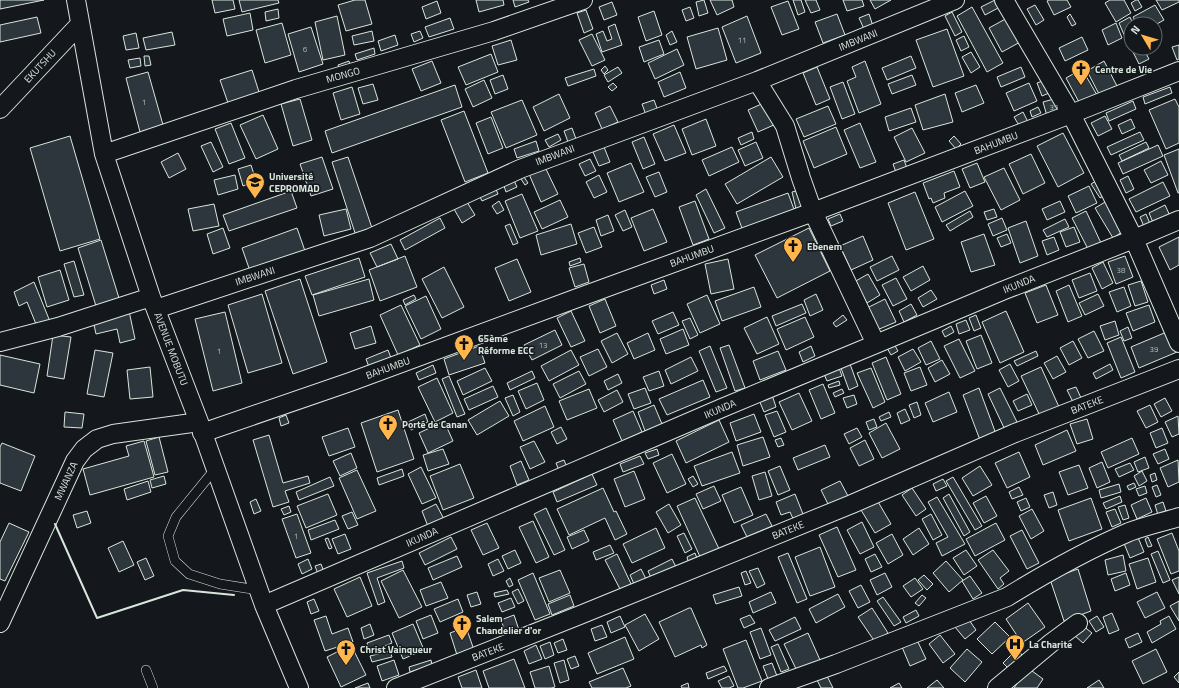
<svg xmlns="http://www.w3.org/2000/svg" width="1179" height="688" viewBox="0 0 1179 688" font-family="'Titillium Web',sans-serif">
<rect width="100%" height="100%" fill="#14181c"/>
<path fill="#2c363c" stroke="#d8e6dc" d="M0,0H44L0,9Z
M212,0H233L235,9L215,13Z
M239,0H278L279,3L242,12Z
M355,0H365L372,24L346,31L338,5Z
M476,0H503L504,5L479,12Z
M513,0H528L529,2L515,7Z
M704,0L708,13L699,16L696,2Z
M710,0H732L734,7L717,15Z
M793,0H801L805,12L798,15Z
M805,0H816L820,10L811,13Z
M843,0H862L864,6L847,11Z
M870,0H891L875,9Z
M995,0H997L1000,7L985,15L981,7Z
M1049,0H1067L1071,7L1054,15L1047,1Z
M1110,0H1124L1131,13L1116,22L1105,3Z
M1136,0H1138L1142,7L1135,11L1131,3Z
M1156,0H1179V2L1162,10Z
M437,1L441,13L426,19L422,7Z
M788,1L799,29L782,35L771,7Z
M612,2L617,15L604,20L599,7Z
M1035,5L1044,20L1036,25L1027,9Z
M1155,5L1164,20L1155,25L1137,24L1133,17Z
M690,7L694,18L686,21L682,10Z
M972,7L1003,63L987,72L957,16Z
M278,9L279,18L266,21L265,12Z
M586,10L593,29L584,33L577,13Z
M654,11L662,35L646,41L638,17Z
M952,12L962,32L955,36L945,16Z
M250,13L253,30L227,36L223,19Z
M837,14L845,35L823,43L815,22Z
M869,14L873,26L864,29L859,18Z
M1070,14L1076,24L1072,26L1067,17Z
M337,16L345,55L323,60L315,22Z
M747,16L761,53L736,63L722,27Z
M37,17L41,33L0,42V25Z
M1009,17L1022,41L1002,52L989,28Z
M1130,17L1133,24H1131V34L1125,37L1119,23Z
M450,18L454,29L429,37L425,27Z
M282,23L291,55L265,63L256,30Z
M1116,23L1122,38L1108,45L1102,30Z
M615,24L622,45L602,52L596,34L603,31L607,41L612,39L608,27Z
M311,27L323,64L299,72L288,34Z
M718,28L727,60L696,69L687,37Z
M947,29L964,76L933,87L916,40Z
M372,31L374,41L354,45L352,36Z
M420,31L423,38L414,42L411,34Z
M672,31L677,42L670,45L666,35Z
M172,32L175,45L146,50L143,38Z
M136,33L139,48L126,50L123,36Z
M592,34L605,60L592,66L579,40Z
M395,35L398,45L381,51L378,41Z
M964,36L969,47L961,51L956,40Z
M1082,37L1088,50L1065,61L1059,48Z
M1131,38V48H1143L1149,59L1139,64L1127,40Z
M511,40L517,60L498,65L492,46Z
M659,40L664,54L644,62L639,47Z
M1179,45V59L1177,60L1172,47Z
M374,48L375,54L357,60L355,54Z
M677,49L684,65L655,79L648,63Z
M971,52L980,67L971,73L962,57Z
M491,54L498,72L466,85L458,67Z
M144,56H149L151,65L145,66Z
M911,56L916,68L887,80L882,68Z
M140,58L141,66L130,68L128,60Z
M349,61L350,65L339,69L338,65Z
M432,61L441,83L421,91L412,69Z
M865,61L881,104L859,113L847,81L856,77L852,67Z
M1104,61L1117,86L1100,96L1087,71Z
M605,66L608,70L604,74L601,70Z
M618,67L622,73L608,82L604,75Z
M817,67L830,99L816,105L803,73Z
M1021,67L1025,77L1001,87L997,77Z
M594,69L596,76L568,86L565,78Z
M1082,69L1097,95L1080,104L1066,78Z
M252,70L259,92L228,103L220,80Z
M148,72L163,125L140,132L126,78Z
M680,72L686,88L664,97L658,82Z
M503,75L508,89L495,94L490,80Z
M912,75L916,85L892,94L888,84Z
M1050,78L1054,91L1042,96L1037,83Z
M484,80L492,98L473,107L465,89Z
M843,82L855,114L842,119L830,87Z
M613,83L617,87L612,91L608,87Z
M1029,83L1037,101L1014,111L1006,93Z
M373,84L378,100L363,104L358,88Z
M455,85L462,107L332,153L325,131Z
M976,85L984,103L962,112L955,93Z
M352,87L360,114L341,120L333,93Z
M1170,87L1172,93L1145,104L1143,97Z
M559,94L570,118L544,131L533,107Z
M945,94L953,122L923,130L915,105Z
M1061,97L1064,112L1047,116L1043,102Z
M300,99L312,140L293,146L281,104Z
M1175,99L1179,107V143L1166,149L1149,110Z
M522,100L537,135L506,148L491,112Z
M654,100L658,111L646,115L642,104Z
M1133,101L1136,109L1109,121L1106,113Z
M766,102L776,124L758,132L748,110Z
M610,106L618,122L602,129L595,113Z
M828,106L836,124L804,137L796,119Z
M1038,107L1041,113L1032,117L1030,111Z
M911,108L916,122L889,131L885,117Z
M464,111L488,173L465,182L441,120Z
M1023,112L1028,122L1020,127L1014,117Z
M263,115L278,149L256,159L240,125Z
M1105,116L1112,129L1098,136L1091,123Z
M491,117L503,148L488,154L476,123Z
M706,119L716,146L692,155L682,129Z
M1131,119L1135,128L1122,134L1118,125Z
M231,123L245,158L229,164L215,129Z
M860,123L876,162L860,168L844,130Z
M674,125L686,153L665,161L653,134Z
M836,127L847,154L814,168L803,141Z
M572,128L576,139L568,142L564,131Z
M912,128L925,153L906,162L894,137Z
M752,132L754,139L741,145L738,138Z
M1140,132L1144,140L1111,155L1107,147Z
M1063,133L1084,173L1058,187L1037,146Z
M558,134L561,140L549,147L545,140Z
M70,136L100,239L60,251L30,148Z
M954,136L961,144L956,149L949,141Z
M644,137L655,164L643,169L632,142Z
M536,141L539,151L517,158L514,149Z
M211,142L223,167L213,172L201,146Z
M756,142L763,158L745,166L738,150Z
M1146,142L1149,148L1122,161L1119,155Z
M1158,145L1163,156L1123,174L1118,163Z
M604,147L610,162L599,166L593,152Z
M732,147L739,162L709,176L702,160Z
M1179,149V193H1178L1164,155Z
M178,153L186,169L169,178L161,162Z
M1031,154L1045,183L1023,194L1009,164Z
M322,157L333,189L311,196L300,164Z
M348,157L373,231L356,236L332,162Z
M771,157L783,177L737,204L725,184Z
M590,159L596,171L585,176L579,164Z
M904,160L908,171L897,175L893,164Z
M1161,161L1168,175L1151,183L1144,170Z
M631,163L644,192L619,202L607,173Z
M977,163L985,182L970,188L962,169Z
M251,165L256,181L243,186L238,169Z
M545,167L558,194L541,202L529,174Z
M1004,168L1020,200L1001,210L984,177Z
M954,171L960,187L944,193L945,198L933,203L931,198L929,199L923,183Z
M659,172L667,192L655,197L646,177Z
M522,174L528,183L525,185L519,176Z
M235,175L238,189L218,195L214,180Z
M599,175L607,192L594,198L586,182Z
M1128,176L1134,189L1126,193L1120,180Z
M513,178L517,187L506,192L503,183Z
M1101,178L1110,192L1100,198L1091,184Z
M1163,182L1170,196L1136,212L1129,199Z
M1089,186L1097,203L1076,213L1068,196Z
M496,189L498,194L482,201L479,195Z
M706,189L725,228L714,233L696,195Z
M800,190L805,206L796,209L792,192Z
M291,191L297,208L229,231L223,215Z
M965,191L973,206L942,222L935,207Z
M915,192L934,239L906,250L888,203Z
M788,193L795,212L743,231L736,212Z
M522,194L538,231L520,238L505,201Z
M560,200L568,217L542,229L534,212Z
M499,201L504,210L497,214L492,206Z
M695,201L709,239L693,245L679,207Z
M1060,201L1065,212L1047,220L1042,209Z
M1107,201L1125,230L1113,238L1095,208Z
M467,202L475,215L462,223L454,209Z
M214,204L219,226L193,231L188,209Z
M1165,205L1171,218L1154,225L1149,213Z
M346,209L351,229L324,236L319,215Z
M653,209L667,242L644,251L631,218Z
M994,209L997,217L987,220L984,212Z
M625,210L632,227L623,231L615,215Z
M970,211L973,217L950,231L946,225Z
M1086,211L1101,243L1088,249L1072,218Z
M840,214L843,221L831,226L828,219Z
M1146,214L1151,226L1145,229L1140,217Z
M608,215L614,231L601,236L596,220Z
M440,218L445,228L405,250L400,240Z
M1002,218L1007,230L993,236L988,224Z
M1065,219L1069,227L1047,237L1043,230Z
M1026,221L1038,256L1020,263L1008,228Z
M510,224L518,243L513,245L505,226Z
M571,224L577,244L541,255L536,235Z
M594,227L602,247L586,253L578,233Z
M1074,227L1080,242L1066,247L1060,232Z
M223,228L230,248L213,254L207,234Z
M297,228L305,251L250,271L242,248Z
M809,228L830,271L777,298L755,255Z
M984,234L995,265L971,272L961,242Z
M1007,234L1011,243L1001,247L997,238Z
M863,236L873,260L851,270L840,246Z
M1054,237L1059,250L1047,255L1042,241Z
M1179,237V265L1170,270L1159,247Z
M101,240L119,298L96,306L78,248Z
M391,244L398,259L377,267L370,253Z
M405,256L417,287L380,301L369,270Z
M892,256L899,270L877,281L870,267Z
M1125,256L1133,277L1116,284L1108,262Z
M359,258L365,277L312,295L305,276Z
M580,258L581,262L570,266L569,262Z
M517,259L531,292L509,301L495,268Z
M728,259L734,289L711,294L705,264Z
M74,261L84,295L74,297L64,264Z
M1103,262L1113,283L1102,289L1092,268Z
M584,264L589,282L575,287L569,268Z
M923,266L930,280L911,291L903,277Z
M444,267L464,307L442,318L422,279Z
M60,270L69,300L47,307L38,277Z
M1090,273L1097,291L1079,298L1072,280Z
M868,274L880,295L867,303L854,282Z
M896,278L907,299L893,306L882,285Z
M300,279L327,362L293,374L265,291Z
M369,279L374,300L319,316L313,295Z
M664,280L667,289L654,294L651,285Z
M1141,281L1148,302L1135,306L1128,285Z
M34,282L51,324L38,329L27,302L19,306L14,292Z
M1046,285L1058,315L1037,323L1025,293Z
M1069,285L1082,316L1068,322L1056,291Z
M754,287L761,307L722,321L715,301Z
M1124,287L1131,306L1117,312L1109,292Z
M931,290L937,299L923,307L918,298Z
M262,294L282,363L248,373L228,305Z
M816,294L823,310L810,316L804,300Z
M1098,294L1104,306L1085,315L1079,303Z
M414,295L416,299L405,305L403,300Z
M707,295L720,324L700,333L687,304Z
M426,296L441,329L421,339L405,306Z
M605,299L616,326L600,333L589,306Z
M885,299L896,322L877,330L867,308Z
M802,304L806,313L776,326L772,316Z
M911,304L917,315L904,322L899,311Z
M401,305L420,345L398,355L380,315Z
M1149,305L1155,322L1133,331L1126,313Z
M129,311L135,339L120,343L117,329L96,334L93,320Z
M571,311L585,341L571,347L557,318Z
M1006,311L1024,352L1000,363L982,322Z
M225,312L242,383L213,391L195,319Z
M673,312L679,325L658,334L652,321Z
M843,315L847,320L836,327L833,323Z
M976,315L981,328L974,331L969,318Z
M767,317L779,344L757,354L744,328Z
M805,317L814,337L786,350L777,329Z
M690,318L698,335L690,339L682,321Z
M966,320L970,330L959,334L956,324Z
M1115,321L1119,335L1105,340L1100,326Z
M371,326L376,343L355,349L350,333Z
M951,326L954,332L945,337L942,331Z
M1128,327L1132,338L1124,341L1120,331Z
M683,329L689,345L666,354L660,339Z
M555,330L562,345L532,360L524,345Z
M1094,331L1104,351L1088,358L1078,339Z
M1169,331L1177,352L1139,368L1131,347Z
M617,333L628,354L612,363L601,341Z
M648,333L655,350L634,359L627,343Z
M53,335L71,337L64,379L47,376Z
M981,335L992,363L977,369L966,341Z
M1121,337L1135,372L1121,378L1107,343Z
M959,339L975,371L960,378L944,346Z
M931,341L940,359L926,365L918,348Z
M1073,341L1082,358L1069,365L1060,348Z
M894,344L898,351L891,355L887,348Z
M729,345L745,388L735,391L720,348Z
M479,346L485,363L449,375L444,359Z
M710,346L727,388L716,392L699,351Z
M811,346L815,356L803,362L799,352Z
M598,349L607,367L589,376L580,357Z
M913,349L921,362L905,371L898,357Z
M95,350L113,353L104,397L87,394Z
M388,350L391,358L369,367L366,359Z
M571,350L579,365L549,381L541,366Z
M778,351L786,370L760,380L753,361Z
M1036,351L1038,356L1017,366L1014,361Z
M0,355L40,364L34,393L0,385Z
M1057,356L1066,372L1053,379L1044,363Z
M691,357L698,371L671,384L665,370Z
M886,357L901,394L887,400L872,363Z
M942,360L950,374L935,382L928,368Z
M850,364L858,386L849,390L841,368Z
M1010,364L1019,381L1008,387L999,370Z
M1110,364L1113,370L1096,379L1093,373Z
M433,365L436,373L419,380L416,373Z
M150,367L153,397L130,399L127,370Z
M920,367L927,385L911,391L904,373Z
M1041,367L1059,407L1040,416L1021,376Z
M485,368L492,381L463,395L457,381Z
M839,368L842,376L827,381L824,374Z
M871,368L885,402L873,408L857,373Z
M532,371L535,378L510,390L507,383Z
M579,371L586,384L560,398L553,384Z
M659,371L664,386L649,391L643,377Z
M618,374L622,383L608,390L604,381Z
M449,376L465,414L457,417L442,379Z
M437,378L453,413L435,422L418,387Z
M703,380L710,397L667,415L659,399Z
M839,381L840,385L829,388L828,385Z
M537,383L544,400L526,409L518,391Z
M823,384L835,413L821,419L809,390Z
M493,386L498,397L469,410L464,399Z
M1076,387L1082,400L1074,404L1067,390Z
M645,388L651,403L634,409L628,394Z
M979,388L996,434L980,440L963,395Z
M1000,388L1019,426L1006,432L988,394Z
M589,389L597,408L567,420L559,401Z
M842,389L844,393L835,397L833,393Z
M617,390L623,402L604,412L598,400Z
M949,392L957,412L933,422L925,403Z
M799,393L812,421L792,430L779,402Z
M1027,394L1032,405L1018,411L1013,401Z
M513,395L520,412L513,416L505,398Z
M772,395L776,407L764,412L759,400Z
M854,395L857,404L847,408L843,398Z
M1165,398L1172,411L1161,417L1154,404Z
M500,401L509,416L477,435L468,420Z
M917,402L921,415L914,418L909,405Z
M654,405L662,424L645,431L638,412Z
M1150,405L1158,422L1146,428L1137,411Z
M545,406L554,427L523,441L514,421Z
M905,409L910,420L901,424L897,413Z
M398,410L414,459L377,472L361,423Z
M633,411L642,432L622,441L613,420Z
M777,411L786,432L774,437L765,415Z
M65,412L84,414L82,428L64,427Z
M889,412L891,417L881,421L879,417Z
M425,414L428,422L411,430L408,422Z
M754,414L761,432L736,441L730,423Z
M286,415L289,423L281,426L279,418Z
M1178,416L1179,434L1172,437L1165,422Z
M874,419L877,427L869,430L866,422Z
M1087,419L1093,439L1077,444L1070,424Z
M719,420L729,442L686,463L676,441Z
M444,421L453,441L428,453L419,433Z
M886,423L900,449L882,458L869,433Z
M561,427L567,439L557,444L551,432Z
M348,428L355,447L329,456L322,437Z
M857,428L862,437L849,444L844,434Z
M1162,428L1168,443L1156,448L1150,433Z
M1067,430L1076,451L1043,465L1035,445Z
M269,435L283,483L308,476L310,483L285,491L289,502L273,507L253,440Z
M159,437L168,472L155,475L146,441Z
M763,437L770,457L743,466L737,445Z
M781,438L784,445L778,447L775,440Z
M1132,438L1139,454L1108,468L1101,452Z
M865,440L874,459L859,466L850,448Z
M144,441L154,477L90,495L83,469L129,456L126,446Z
M534,441L545,462L530,469L520,447Z
M2,443L35,456L21,491L0,483V447Z
M825,445L830,457L798,470L793,458Z
M443,449L449,464L428,471L423,455Z
M657,449L659,455L648,459L645,453Z
M1165,449L1169,459L1158,464L1153,454Z
M732,452L740,473L702,486L694,466Z
M1019,452L1030,477L1007,488L995,463Z
M351,453L357,468L340,476L333,461Z
M672,454L686,484L667,493L653,463Z
M640,456L644,464L623,472L620,464Z
M1145,457L1149,468L1138,472L1134,462Z
M564,460L568,470L560,473L556,463Z
M1178,460L1179,482L1168,487L1160,468Z
M521,461L529,480L517,485L510,466Z
M1102,462L1110,482L1097,488L1089,468Z
M1130,463L1134,470L1119,477L1115,469Z
M460,464L474,498L443,510L430,476Z
M1079,465L1088,488L1068,495L1059,472Z
M780,466L790,490L778,495L768,471Z
M980,466L992,485L973,496L962,478Z
M421,467L436,498L422,504L408,474Z
M402,469L404,476L379,485L377,478Z
M357,470L376,511L357,519L339,478Z
M634,471L645,499L625,507L614,479Z
M1142,471L1147,481L1139,486L1134,476Z
M765,472L772,496L759,500L752,476Z
M1155,473L1157,480L1152,482L1150,475Z
M592,474L597,485L557,502L553,492Z
M164,476L166,484L152,488L150,480Z
M693,476L698,484L693,487L688,479Z
M330,477L334,486L299,500L296,492Z
M953,477L982,526L975,530L946,481Z
M943,479L947,486L936,491L933,484Z
M148,481L151,492L127,500L124,489Z
M840,481L848,496L829,506L821,490Z
M1134,483L1136,487L1129,490L1127,486Z
M1119,484L1121,492L1101,498L1099,490Z
M1157,485L1161,495L1156,497L1152,487Z
M714,486L721,501L703,509L696,494Z
M1145,486L1147,493L1139,496L1136,489Z
M741,487L753,515L734,523L722,495Z
M1019,487L1023,495L1012,499L1009,492Z
M603,488L614,512L616,511L627,534L615,540L605,518L569,535L557,509Z
M912,488L926,509L916,516L902,495Z
M1053,492L1057,505L1049,508L1044,495Z
M328,494L337,515L306,528L297,506Z
M795,494L805,519L795,523L790,512L781,515L776,502Z
M949,494L970,532L964,536L943,498Z
M986,496L997,516L984,523L973,503Z
M1120,496L1122,502L1106,509L1103,503Z
M937,497L965,544L942,556L936,543L948,537L928,502Z
M695,498L720,551L701,559L677,506Z
M1026,498L1030,507L1021,511L1017,502Z
M1091,498L1102,529L1069,541L1058,510Z
M1146,498L1152,512L1137,519L1131,505Z
M256,499L261,511L254,514L250,502Z
M877,500L891,524L875,533L861,510Z
M1163,502L1166,511L1158,515L1155,505Z
M436,504L445,521L429,529L422,511Z
M669,504L681,525L668,533L656,512Z
M1125,505L1129,518L1123,520L1118,507Z
M289,506L291,512L284,515L281,509Z
M546,508L565,550L554,555L534,514Z
M1032,509L1044,531L1031,539L1019,516Z
M1115,509L1121,523L1112,527L1106,512Z
M87,511L91,523L77,528L73,515Z
M352,512L358,525L348,529L342,516Z
M297,514L311,553L296,558L282,519Z
M766,514L772,526L747,537L741,525Z
M931,514L942,535L933,540L922,519Z
M335,520L339,529L311,540L308,530Z
M533,521L549,557L536,563L519,527Z
M862,522L874,547L860,554L847,530Z
M9,523L29,532L5,581L0,579V542Z
M487,523L499,548L483,555L471,530Z
M996,523L1005,540L975,556L966,539Z
M837,527L856,570L838,577L819,535Z
M656,528L665,548L632,563L623,544Z
M919,528L929,544L913,555L903,539Z
M584,530L589,541L572,549L567,537Z
M1022,530L1039,563L1027,569L1010,536Z
M684,533L692,549L685,553L677,536Z
M1172,533L1179,551V571L1171,574L1157,539Z
M345,534L351,549L338,554L332,539Z
M892,534L903,555L888,564L876,543Z
M1137,535L1144,552L1130,558L1123,541Z
M451,537L457,549L425,565L419,553Z
M1148,537L1152,546L1148,547L1145,539Z
M328,538L332,548L329,549L325,539Z
M123,541L134,565L119,572L108,548Z
M610,545L614,553L596,560L593,552Z
M820,547L835,587L810,596L795,557Z
M515,550L521,563L508,569L502,556Z
M966,550L977,566L964,575L953,558Z
M993,550L1009,571L1000,578L1004,584L998,589L978,560Z
M1158,551L1170,580L1163,583L1151,554Z
M695,553L697,558L688,561L687,557Z
M788,553L807,599L797,603L778,557Z
M617,554L632,586L621,591L605,560Z
M875,554L882,567L871,572L865,559Z
M1123,555L1126,571L1108,575L1105,560Z
M457,556L462,567L433,580L428,568Z
M146,558L154,576L145,580L137,562Z
M1148,558L1156,582L1137,589L1129,564Z
M308,559L312,569L302,574L298,564Z
M498,559L504,571L493,576L488,564Z
M672,559L676,567L652,580L648,571Z
M402,561L404,568L377,578L385,602L378,605L367,573Z
M946,561L963,580L949,592L933,573Z
M321,564L326,577L320,579L315,566Z
M758,568L765,584L757,588L749,571Z
M641,569L646,579L634,584L630,575Z
M1078,569L1091,611L1064,621L1050,579Z
M403,570L422,607L399,618L381,581Z
M560,570L570,593L549,602L539,578Z
M746,571L751,583L745,585L741,573Z
M533,573L550,614L535,620L518,580Z
M885,573L892,587L877,595L870,580Z
M1126,573L1130,585L1115,591L1111,579Z
M924,575L933,584L927,590L918,580Z
M970,576L982,593L973,599L962,581Z
M360,577L372,606L347,617L334,589Z
M1179,577V594L1172,580Z
M510,578L513,585L509,587L506,581Z
M915,578L923,589L911,597L903,586Z
M441,582L448,598L426,606L420,590Z
M861,585L870,602L858,608L849,591Z
M739,587L742,596L716,604L713,595Z
M518,589L524,601L518,604L512,592Z
M507,590L509,594L495,597L494,593Z
M477,592L481,604L471,607L467,595Z
M771,592L776,603L753,613L749,602Z
M1157,592L1165,608L1145,618L1137,602Z
M838,594L845,607L816,623L809,609Z
M570,595L574,606L552,615L548,604Z
M922,595L926,598L919,606L915,603Z
M883,597L901,622L894,626L877,601Z
M511,598L515,607L502,612L498,603Z
M314,599L319,611L311,614L307,602Z
M458,599L463,612L440,622L434,609Z
M1179,601V621L1170,606Z
M1028,603L1045,627L1022,643L1006,619Z
M689,608H691L707,645L702,648L701,645L675,657L659,622Z
M872,608L888,633L875,642L858,617Z
M916,610L919,616L906,623L903,617Z
M1112,613L1119,630L1109,634L1103,617Z
M645,614L659,639L639,651L625,625Z
M431,615L438,633L423,639L416,621Z
M514,615L519,630L506,634L501,620Z
M750,615L755,623L744,628L740,619Z
M326,616L332,634L348,628L353,642L325,651L314,620Z
M620,616L625,627L611,633L607,622Z
M1097,616L1104,627L1096,632L1089,621Z
M1169,616L1176,629L1152,643L1147,632L1161,624L1160,621Z
M795,617L801,629L775,641L769,630Z
M967,617L976,630L965,639L955,627Z
M995,622L1010,637L992,654L977,639Z
M370,624L374,635L364,639L361,628Z
M413,624L424,650L403,659L392,633Z
M602,625L607,637L595,641L591,629Z
M1082,625L1092,633L1083,643L1074,635Z
M466,627L474,650L457,655L450,633Z
M761,628L771,655L760,659L750,632Z
M808,633L820,660L797,671L784,644Z
M1138,633L1142,642L1129,648L1125,639Z
M389,635L392,643L370,652L367,643Z
M940,635L955,654L943,663L929,644Z
M625,637L634,659L597,674L588,653Z
M563,639L567,650L558,653L554,643Z
M746,640L762,681L743,688H738L723,649Z
M917,640L926,659L910,666L902,647Z
M550,642L554,655L545,659L540,646Z
M778,644L789,669L781,672L771,647Z
M351,645L366,675L341,687L327,657Z
M536,645L542,659L529,664L524,651Z
M967,649L982,662L965,682L950,668Z
M1017,649L1026,660L1012,672L1003,663Z
M1156,649L1167,672L1143,684L1132,661Z
M390,651L392,657L372,662L370,656Z
M575,656L579,666L571,669L567,659Z
M514,659L525,688H489L483,671Z
M394,660L399,675L382,681L377,666Z
M431,660L432,665L410,672L409,667Z
M564,660L569,680L560,683L554,663Z
M772,663L777,676L768,679L763,666Z
M549,666L555,687L551,688H535L530,672Z
M724,666L727,671L708,679L706,673Z
M623,668L631,686L626,688H592L589,682Z
M1028,668L1043,679L1037,688H1014Z
M476,670L482,688H462L458,677Z
M1179,672V683L1174,677Z
M826,674L833,688H821L816,678Z
M729,676L734,686L729,688H722L718,681Z
M937,680L944,688H927Z
M1099,680L1104,688H1087Z
M368,683L370,688H355Z
M688,683L689,688H682L681,686Z
M899,683L902,688H890Z"/>
<g fill="none" stroke-linecap="round" stroke-linejoin="round">
<defs>
<path id="service" d="M215,469L176,517L168,536L175,561L189,574L220,584L258,590
M146,670L153,688"/>
<path id="minor" d="M76,0L104,154L151,297L199,422L264,605L299,688
M1004,0L1071,114L1134,239L1179,343
M757,81L785,126L801,178L813,212L876,344
M0,109L80,24
M104,154L296,89L494,31L583,0
M156,309L370,238L520,169L757,81L955,0
M0,342L58,327L151,297
M202,433L350,382L572,300L813,212L1071,114L1179,71
M264,605L722,408L876,344L1002,291L1134,239L1179,220
M0,623L75,461L84,449L97,439L113,434L199,422
M396,688L580,615L852,504L1015,433L1179,369
M769,688L836,664L1007,597C1046,573 1087,550 1129,532C1145,526 1163,522 1179,517
M997,688L1051,643L1078,623"/>
</defs>
<use href="#service" stroke="#d8e6dc" stroke-width="10"/>
<use href="#minor" stroke="#d8e6dc" stroke-width="20"/>
<use href="#service" stroke="#14181c" stroke-width="9"/>
<use href="#minor" stroke="#14181c" stroke-width="18"/>
<path stroke="#d8e6dc" stroke-width="2" d="M55,524L97,618L183,590L234,595"/>
</g>
<defs>
<symbol id="church-pin" viewBox="-11 -11 22 30"><path d="M0 17L-7.5 6A9.5 9.5 0 1 1 7.5 6Z" fill="#ffb74d" stroke="#14181c"/><path d="M-1.2-6h2.4v3.5h3.3v2.4h-3.3V6h-2.4V-.1h-3.3v-2.4h3.3Z" fill="#111"/></symbol>
<symbol id="university-pin" viewBox="-11 -11 22 30"><path d="M0 17L-7.5 6A9.5 9.5 0 1 1 7.5 6Z" fill="#ffb74d" stroke="#14181c"/><path d="M0-5L7-2L0 1L-7-2ZM-4 1L0 2.5L4 1V4Q0 6-4 4Z" fill="#111"/></symbol>
<symbol id="hospital-pin" viewBox="-11 -11 22 30"><path d="M0 17L-7.5 6A9.5 9.5 0 1 1 7.5 6Z" fill="#ffb74d" stroke="#14181c"/><path d="M-5-5h3v3.5h4V-5h3V5h-3V1.5h-4V5h-3Z" fill="#111"/></symbol>
</defs>
<g fill-rule="evenodd">
<use href="#church-pin" x="1070" y="58" width="22" height="30"/>
<use href="#university-pin" x="244" y="171" width="22" height="30"/>
<use href="#church-pin" x="782" y="235" width="22" height="30"/>
<use href="#church-pin" x="453" y="333" width="22" height="30"/>
<use href="#church-pin" x="377" y="413" width="22" height="30"/>
<use href="#church-pin" x="451" y="613" width="22" height="30"/>
<use href="#hospital-pin" x="1004" y="633" width="22" height="30"/>
<use href="#church-pin" x="335" y="638" width="22" height="30"/>
</g>
<g text-anchor="middle" dominant-baseline="central" stroke-width="3" stroke-linejoin="round" paint-order="stroke">
<g font-size="8" fill="#adbab4">
<text x="742" y="40">11</text>
<text x="305" y="49">6</text>
<text x="144" y="102">1</text>
<text x="1054" y="107">35</text>
<text x="1121" y="270">38</text>
<text x="543" y="345">13</text>
<text x="1154" y="349">39</text>
<text x="219" y="351">1</text>
<text x="296" y="536">1</text>
</g>
<g font-size="10" fill="#d8e6dc" stroke="#14181c">
<text transform="translate(858 40) rotate(-22)">IMBWANI</text>
<text transform="translate(40 66) rotate(-47)">EKUTSHU</text>
<text transform="translate(343 75) rotate(-16)">MONGO</text>
<text transform="translate(996 143) rotate(-21)">BAHUMBU</text>
<text transform="translate(555 155) rotate(-21)">IMBWANI</text>
<text transform="translate(692 256) rotate(-20)">BAHUMBU</text>
<text transform="translate(255 276) rotate(-18)">IMBWANI</text>
<text transform="translate(1019 284) rotate(-22)">IKUNDA</text>
<text transform="translate(171 349) rotate(69)">AVENUE MOBUTU</text>
<text transform="translate(388 368) rotate(-20)">BAHUMBU</text>
<text transform="translate(1087 405) rotate(-21)">BATEKE</text>
<text transform="translate(720 409) rotate(-23)">IKUNDA</text>
<text transform="translate(66 481) rotate(-65)">MWANZA</text>
<text transform="translate(788 530) rotate(-22)">BATEKE</text>
<text transform="translate(422 537) rotate(-24)">IKUNDA</text>
<text transform="translate(488 652) rotate(-21)">BATEKE</text>
</g>
<g font-size="10" font-weight="bold" fill="#d8e6dc" stroke="#14181c" text-anchor="start">
<text x="1095" y="69">Centre de Vie</text>
<text x="269" y="176">Université<tspan x="269" dy="12">CEPROMAD</tspan></text>
<text x="807" y="246">Ebenem</text>
<text x="478" y="338">65ème<tspan x="478" dy="12">Réforme ECC</tspan></text>
<text x="402" y="424">Porté de Canan</text>
<text x="476" y="618">Salem<tspan x="476" dy="12">Chandelier d'or</tspan></text>
<text x="1029" y="644">La Charite</text>
<text x="360" y="649">Christ Vainqueur</text>
</g>
</g>
<g transform="translate(1143 36) rotate(308)"><circle r="19" fill="#14181c" stroke="#626a69"/>
<path d="M0-3L7 15L0 10L-7 15Z" fill="#ffb74d"/>
<text y="-6" font-size="11" font-weight="bold" text-anchor="middle" fill="#d8e6dc">N</text>
</g>
</svg>
